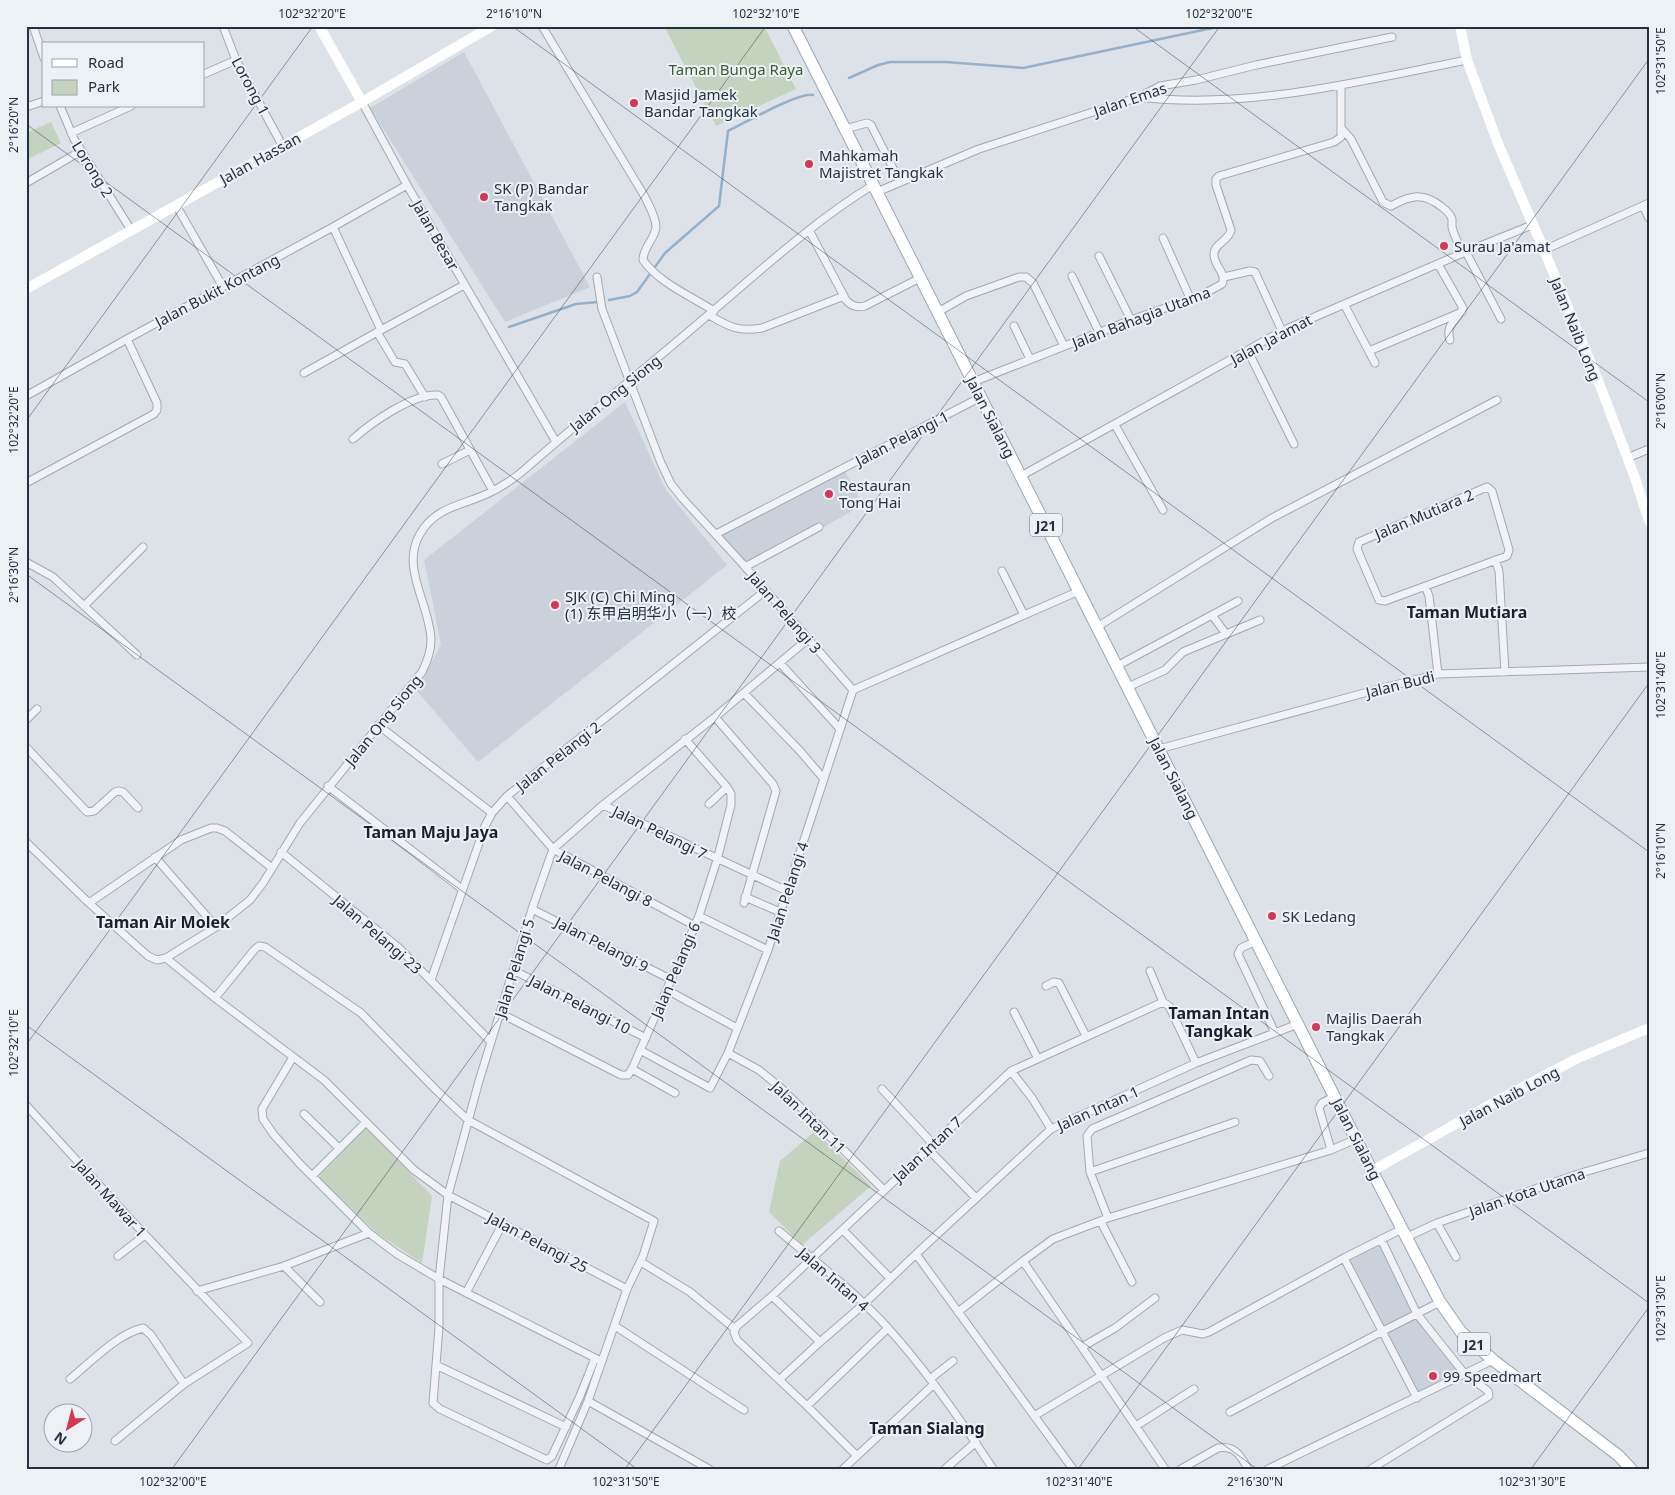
<svg xmlns="http://www.w3.org/2000/svg" width="1675" height="1495" viewBox="0 0 1675 1495" font-family="'Noto Sans','Noto Sans SC',sans-serif">
<rect width="100%" height="100%" fill="#dde2e8"/>
<path fill="#cbd1da" d="M464,52L590,287L505,322L370,108Z
M625,402L666,490L727,565L478,762L417,691L441,644L424,560Z
M842,466L863,505L750,568L716,530Z
M1382,1235L1421,1315L1465,1370L1412,1397L1340,1256Z"/>
<path fill="#c3d3bd" d="M664,26H764L796,89L716,126Z
M51,122L61,143L26,160V133Z
M366,1127L432,1196L422,1263L377,1233L318,1177Z
M815,1131L871,1186L802,1245L769,1212L780,1161Z"/>
<g fill="none" stroke-linecap="round" stroke-linejoin="round">
<path stroke="#94b1cb" stroke-width="2.5" d="M849,78L878,65L890,62H946L1023,68L1222,26
M609,300L630,296L637,292L665,253L719,206L728,131C745,123 798,92 813,95
M509,327L576,304L598,302"/>
<defs>
<path id="street" d="M33,26L44,58
M223,26L236,60L282,145
M542,26L645,197C649,206 656,217 656,227C655,239 643,247 643,260C659,283 691,296 714,311
M204,74L236,60
M1139,97C1249,110 1360,81 1467,60
M362,102L407,185L556,442
M60,106L74,139L131,230
M26,107L44,101
M845,129L867,123L871,125L900,182
M1342,129L1351,139L1383,202L1391,206C1411,195 1423,192 1442,207C1446,210 1450,213 1452,219C1452,221 1452,224 1452,227C1454,236 1459,245 1463,253
M71,133L131,106
M26,183L81,151
M877,192L979,149L1139,97L1160,86L1196,80L1256,65L1392,37
M176,205L223,287
M1643,206L1649,218
M333,227L381,330L464,285
M809,230L846,300C851,306 857,308 865,306L920,278
M1163,238L1190,298
M1544,250L1649,203
M1466,252L1501,319
M1099,256L1131,320
M1438,264L1463,308C1457,322 1445,323 1450,340
M1072,276L1099,332
M597,277L602,309L661,463L671,484L683,499L740,561L853,690
M1224,277L1250,271L1255,272L1282,331
M1344,304L1375,363
M938,312L966,296L1019,277H1026L1033,283L1064,346
M709,315C729,327 739,332 762,328L844,296
M1014,326L1030,359
M377,332L395,362L405,364L425,397
M1248,351L1294,444
M1369,351L1462,312
M304,373L381,330
M973,382L1131,320L1202,295L1222,284C1227,273 1214,266 1214,255C1213,244 1229,241 1231,230L1216,185V179L1219,176L1334,142L1341,137V85
M26,396L127,339L333,227L407,185
M1115,425L1163,510
M353,439C371,423 413,393 438,395L441,397L493,491
M1627,458L1649,449
M442,464L470,450
M1021,476L1282,331L1463,253L1532,225
M26,483L154,414L157,410V403L127,339
M1487,487L1492,491L1500,519L1509,550L1507,556L1385,601L1379,600L1357,549L1359,542Z
M716,534L981,397
M1495,560L1499,571L1505,672
M26,562L53,577L137,655
M745,567L819,527
M1002,571L1024,615
M1425,586L1429,596L1438,674
M84,606L143,547
M1212,615L1226,634
M1097,627L1272,518L1497,400
M780,663L840,729
M1117,666L1238,601
M1128,687L1165,670L1183,652L1260,620
M853,690L1079,591
M744,693L800,751L824,779
M715,717L773,784L776,791L744,903
M26,720L37,709
M378,725L492,813
M26,747L87,812L94,811L115,792L119,791L123,792L138,808
M1159,749L1379,689L1438,674L1649,667
M328,786L462,889
M507,796L553,849L695,926
M709,804L727,787
M603,805L787,891
M26,842L89,903L148,956L157,960L166,958L216,927L250,900L263,883L300,823L422,672C427,662 431,651 431,640C430,604 400,568 420,534C436,505 467,505 493,491C504,485 515,478 524,470C582,419 643,371 701,321C757,274 811,223 873,185
M281,852L399,948L491,1042
M155,857L216,927
M745,897L780,912
M89,903L181,840L211,828H217L225,831L272,868
M532,909L672,980
M699,916L768,950
M1256,941L1241,948L1238,954L1275,1033
M166,958L215,998L324,1080L414,1170L448,1195L627,1289
M513,970L646,1038
M1150,971L1163,1002
M431,980L485,826L492,813L507,796L765,591
M1046,986L1054,982L1059,983L1086,1036
M667,990L737,1028
M215,998L255,949L259,946L265,947L361,1013L436,1090L468,1120L654,1221L643,1256L627,1289L588,1401L559,1469
M1014,1012L1038,1059
M500,1013L621,1075H628L632,1069L699,916L717,860L731,805V794L727,787L685,739
M640,1050L710,1088L728,1053L768,950L853,690
M728,1053L759,1070L781,1088L884,1190
M293,1057L262,1109L263,1119L274,1135L300,1164L369,1233L397,1254L439,1279L599,1360
M632,1069L675,1093
M1011,1071L1032,1098L1051,1129
M882,1089L933,1144
M26,1105L133,1222L248,1343L184,1384L115,1441
M304,1114L339,1148
M928,1149L976,1198
M1331,1150L1319,1108L1322,1103L1335,1096
M1090,1172L1087,1136L1092,1129L1251,1060L1260,1061L1269,1076
M312,1176L366,1122
M1108,1218L1090,1172L1235,1122
M1101,1222L1132,1282
M1437,1223L1456,1257
M843,1230L890,1278
M779,1231C816,1262 855,1292 888,1328C927,1371 961,1420 993,1469
M1407,1237L1437,1223L1581,1173L1649,1153
M916,1254L1073,1469
M118,1256L145,1235
M1344,1258L1417,1398
M1023,1261L1165,1469
M641,1262L690,1292L735,1329
M284,1266L320,1302
M197,1291L284,1266L369,1233
M466,1293L503,1223
M772,1296L820,1342L780,1379
M958,1312L1023,1261L1053,1239L1108,1218L1331,1150L1356,1139
M615,1326L744,1410
M820,1342L864,1304L916,1254L1051,1129L1196,1063L1298,1024
M1082,1347L1115,1328L1155,1298
M595,1358L580,1396L552,1456L547,1460L440,1409L433,1403L439,1327V1279L448,1195L479,1081L532,909L553,849L603,805L715,717L808,639
M436,1365L566,1427
M70,1379C91,1362 117,1334 143,1328L151,1335L184,1384
M930,1379L953,1361
M588,1401L709,1469
M807,1406L888,1328
M1230,1412L1383,1331L1440,1302
M1034,1416L1164,1338L1182,1330L1203,1334L1209,1332L1344,1258L1402,1229
M1136,1426L1194,1389
M857,1456L807,1406L737,1340L734,1332L737,1326L772,1296L1011,1071L1163,1002L1169,1006L1196,1063
M843,1469L934,1384
M945,1469L976,1442
M1181,1469L1218,1448C1235,1445 1241,1456 1248,1469
M1268,1469L1493,1360
M1371,1469L1489,1396L1488,1391L1464,1373L1417,1314L1381,1239"/>
<path id="primary" d="M793,26L1372,1171L1440,1302L1461,1332L1493,1360L1619,1456L1631,1469"/>
</defs>
<use href="#street" stroke="#a2a9b2" stroke-width="9"/>
<use href="#primary" stroke="#9ba6b5" stroke-width="13"/>
<use href="#street" stroke="#f0f2f6" stroke-width="7"/>
<path stroke="#fff" stroke-width="10" d="M319,26L362,102
M1460,26L1467,60L1499,146L1544,250L1601,388L1635,478L1649,521
M26,289L362,102L492,26
M1372,1171L1493,1103L1576,1059L1649,1028"/>
<use href="#primary" stroke="#fff" stroke-width="11"/>
</g>
<path fill="none" stroke="#253040" stroke-width="1" stroke-opacity="0.45" d="M512,26L1649,852M1132,26L1649,402M26,124L1649,1303M26,421L313,26M26,574L1257,1469M26,1025L637,1469M26,1045L766,26M172,1469L1220,26M625,1469L1649,59M1078,1469L1649,683M1531,1469L1649,1307"/>
<g fill="#d93655" stroke="#ecf1f6" stroke-width="2">
<circle cx="634" cy="103" r="5"/>
<circle cx="809" cy="164" r="5"/>
<circle cx="484" cy="197" r="5"/>
<circle cx="1444" cy="246" r="5"/>
<circle cx="829" cy="494" r="5"/>
<circle cx="555" cy="605" r="5"/>
<circle cx="1272" cy="916" r="5"/>
<circle cx="1316" cy="1027" r="5"/>
<circle cx="1433" cy="1376" r="5"/>
</g>
<g text-anchor="middle" dominant-baseline="central" stroke-width="4" stroke-linejoin="round" paint-order="stroke">
<g fill="#ecf1f6" stroke="#616a77" stroke-width="1">
<rect x="1030" y="513.5" width="32" height="23" rx="4"/>
<rect x="1458" y="1332.5" width="32" height="23" rx="4"/>
</g>
<g font-size="14" font-weight="bold" fill="#253040">
<text x="1046" y="525">J21</text>
<text x="1474" y="1344">J21</text>
</g>
<g font-size="15" fill="#3b5d31" stroke="#ecf1f6">
<text x="736" y="69">Taman Bunga Raya</text>
</g>
<g font-size="15" fill="#253040" stroke="#ecf1f6">
<text transform="translate(251 86) rotate(62)">Lorong 1</text>
<text transform="translate(1130 99) rotate(-19)">Jalan Emas</text>
<text transform="translate(260 158) rotate(-29)">Jalan Hassan</text>
<text transform="translate(93 169) rotate(58)">Lorong 2</text>
<text transform="translate(436 235) rotate(60)">Jalan Besar</text>
<text transform="translate(217 290) rotate(-28)">Jalan Bukit Kontang</text>
<text transform="translate(1141 317) rotate(-21)">Jalan Bahagia Utama</text>
<text transform="translate(1576 329) rotate(68)">Jalan Naib Long</text>
<text transform="translate(1271 339) rotate(-28)">Jalan Ja'amat</text>
<text transform="translate(615 393) rotate(-39)">Jalan Ong Siong</text>
<text transform="translate(991 417) rotate(63)">Jalan Sialang</text>
<text transform="translate(902 438) rotate(-27)">Jalan Pelangi 1</text>
<text transform="translate(1424 514) rotate(-23)">Jalan Mutiara 2</text>
<text transform="translate(785 612) rotate(49)">Jalan Pelangi 3</text>
<text transform="translate(1400 684) rotate(-14)">Jalan Budi</text>
<text transform="translate(383 720) rotate(-51)">Jalan Ong Siong</text>
<text transform="translate(558 756) rotate(-38)">Jalan Pelangi 2</text>
<text transform="translate(1174 778) rotate(63)">Jalan Sialang</text>
<text transform="translate(660 832) rotate(26)">Jalan Pelangi 7</text>
<text transform="translate(606 878) rotate(28)">Jalan Pelangi 8</text>
<text transform="translate(787 891) rotate(-72)">Jalan Pelangi 4</text>
<text transform="translate(378 934) rotate(41)">Jalan Pelangi 23</text>
<text transform="translate(602 944) rotate(27)">Jalan Pelangi 9</text>
<text transform="translate(514 968) rotate(-73)">Jalan Pelangi 5</text>
<text transform="translate(675 970) rotate(-67)">Jalan Pelangi 6</text>
<text transform="translate(580 1004) rotate(27)">Jalan Pelangi 10</text>
<text transform="translate(1509 1096) rotate(-28)">Jalan Naib Long</text>
<text transform="translate(1098 1108) rotate(-24)">Jalan Intan 1</text>
<text transform="translate(809 1117) rotate(44)">Jalan Intan 11</text>
<text transform="translate(1357 1139) rotate(63)">Jalan Sialang</text>
<text transform="translate(927 1149) rotate(-43)">Jalan Intan 7</text>
<text transform="translate(1527 1192) rotate(-19)">Jalan Kota Utama</text>
<text transform="translate(111 1198) rotate(48)">Jalan Mawar 1</text>
<text transform="translate(538 1242) rotate(28)">Jalan Pelangi 25</text>
<text transform="translate(834 1279) rotate(41)">Jalan Intan 4</text>
</g>
<g font-size="15" fill="#253040" stroke="#ecf1f6" text-anchor="start">
<text x="644" y="94">Masjid Jamek<tspan x="644" dy="17">Bandar Tangkak</tspan></text>
<text x="819" y="155">Mahkamah<tspan x="819" dy="17">Majistret Tangkak</tspan></text>
<text x="494" y="188">SK (P) Bandar<tspan x="494" dy="17">Tangkak</tspan></text>
<text x="1454" y="246">Surau Ja'amat</text>
<text x="839" y="485">Restauran<tspan x="839" dy="17">Tong Hai</tspan></text>
<text x="565" y="596">SJK (C) Chi Ming<tspan x="565" dy="17">(1) 东甲启明华小（一）校</tspan></text>
<text x="1282" y="916">SK Ledang</text>
<text x="1326" y="1018">Majlis Daerah<tspan x="1326" dy="17">Tangkak</tspan></text>
<text x="1443" y="1376">99 Speedmart</text>
</g>
<g font-size="16" font-weight="bold" fill="#182130" stroke="#ecf1f6">
<text x="1467" y="612">Taman Mutiara</text>
<text x="431" y="832">Taman Maju Jaya</text>
<text x="163" y="922">Taman Air Molek</text>
<text x="1219" y="1013">Taman Intan<tspan x="1219" dy="18">Tangkak</tspan></text>
<text x="927" y="1428">Taman Sialang</text>
</g>
</g>
<rect width="1675" height="1495" fill="none" stroke="#ecf1f6" stroke-width="55"/>
<rect x="42" y="42" width="162" height="65" fill="#ecf1f6" stroke="#9ca4ad"/>
<rect x="52" y="59" width="25" height="8" fill="#ffffff" stroke="#9ca4ad"/>
<text x="88" y="68" font-size="15" fill="#253040">Road</text>
<rect x="52" y="80" width="25" height="15" fill="#c3d3bd" stroke="#9ca4ad"/>
<text x="88" y="92" font-size="15" fill="#253040">Park</text>
<g transform="translate(68 1428) rotate(216)"><circle r="24" fill="#ecf1f6" stroke="#9ca4ad"/>
<path d="M0-4L9 19L0 12L-9 19Z" fill="#d93655"/>
<text y="-8" font-size="14" font-weight="bold" text-anchor="middle" fill="#253040">N</text>
</g>
<rect x="28" y="28" width="1620" height="1440" fill="none" stroke="#253040" stroke-width="2"/>
<g font-size="12" text-anchor="middle" fill="#253040">
<text x="312" y="18">102°32'20"E</text>
<text x="514" y="18">2°16'10"N</text>
<text x="766" y="18">102°32'10"E</text>
<text x="1219" y="18">102°32'00"E</text>
<text transform="translate(1661 61) rotate(-90)" y="4">102°31'50"E</text>
<text transform="translate(14 125) rotate(-90)" y="4">2°16'20"N</text>
<text transform="translate(1661 401) rotate(-90)" y="4">2°16'00"N</text>
<text transform="translate(14 420) rotate(-90)" y="4">102°32'20"E</text>
<text transform="translate(14 575) rotate(-90)" y="4">2°16'30"N</text>
<text transform="translate(1661 685) rotate(-90)" y="4">102°31'40"E</text>
<text transform="translate(1661 851) rotate(-90)" y="4">2°16'10"N</text>
<text transform="translate(14 1043) rotate(-90)" y="4">102°32'10"E</text>
<text transform="translate(1661 1309) rotate(-90)" y="4">102°31'30"E</text>
<text x="173" y="1486">102°32'00"E</text>
<text x="626" y="1486">102°31'50"E</text>
<text x="1079" y="1486">102°31'40"E</text>
<text x="1255" y="1486">2°16'30"N</text>
<text x="1532" y="1486">102°31'30"E</text>
</g>
</svg>
